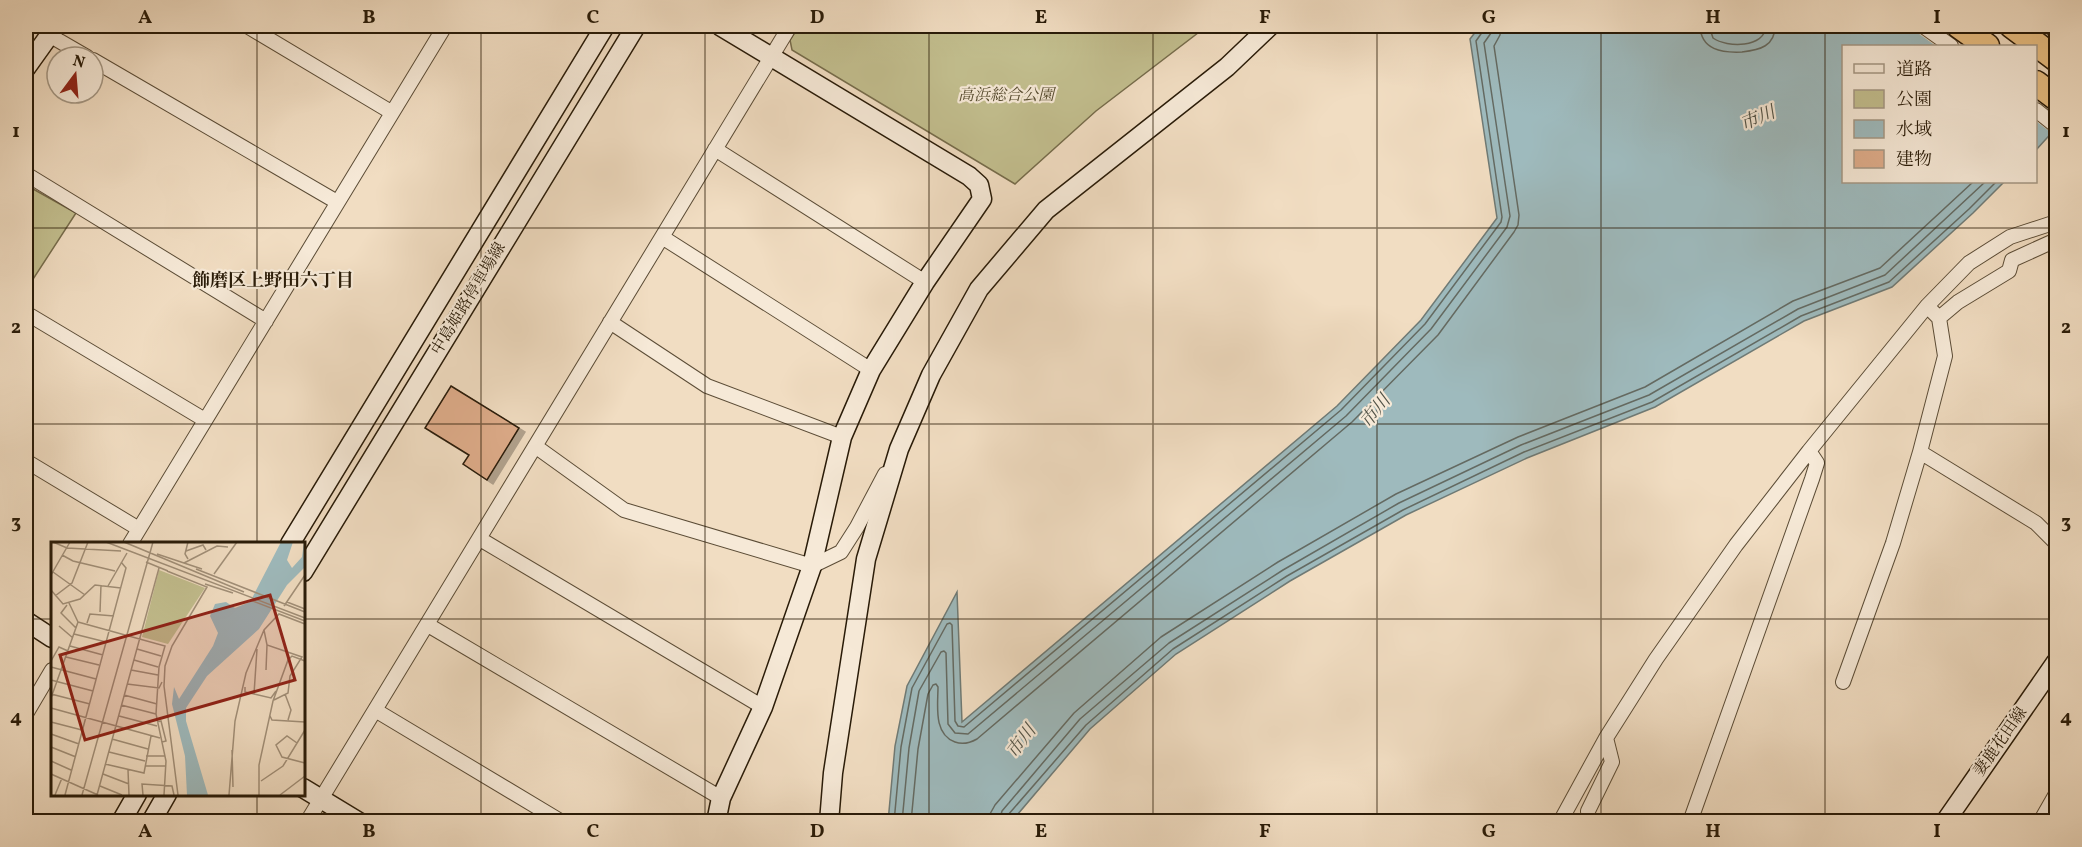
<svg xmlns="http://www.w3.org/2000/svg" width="2082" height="847" viewBox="0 0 2082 847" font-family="Vollkorn,'Noto Serif JP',serif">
<defs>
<filter id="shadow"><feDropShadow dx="6" dy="4" stdDeviation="0" flood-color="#0004"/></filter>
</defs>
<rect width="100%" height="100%" fill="#f1ddc2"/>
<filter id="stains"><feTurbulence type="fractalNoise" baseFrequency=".00333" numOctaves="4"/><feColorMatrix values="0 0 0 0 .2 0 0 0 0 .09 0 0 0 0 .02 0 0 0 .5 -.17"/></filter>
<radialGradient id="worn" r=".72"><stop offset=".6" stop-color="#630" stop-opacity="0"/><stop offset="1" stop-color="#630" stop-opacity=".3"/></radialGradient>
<path fill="#c2be8e" stroke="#766c4b" stroke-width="1.5" d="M799,26H1207L1096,111L1015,184L792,50L790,40Z
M26,185L76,213L26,290Z"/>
<path fill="#9ebabd" stroke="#6f7a75" stroke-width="1.5" d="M1480,26H1718L1726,30L1793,26H2056V128L2036,150V46H1844V182H2004L1973,213L1892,287L1804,321L1655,407L1527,458L1406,515L1290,581L1176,654L1090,729L1012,821L888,822L895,746L907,686L957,592L962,722L1337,406L1421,320L1497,218L1470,39Z"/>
<path fill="#f1ddc2" d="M1908,26H2056V132L2054,135L2036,121V46H1936Z"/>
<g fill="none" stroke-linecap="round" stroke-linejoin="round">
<path stroke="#646a62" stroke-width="1.5" d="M1700,26C1701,50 1722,53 1742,52C1760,50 1775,46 1775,26
M1709,26L1713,38C1727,48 1765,48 1766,26
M894,822L901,747L912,688L947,624L950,623L952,625L955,721L958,726L964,727L1341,410L1425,324L1501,222L1502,217L1476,41L1483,31L1484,26
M902,822L909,748L919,691L941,652L944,651L946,653L948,724L955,733L968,734L1346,416L1431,329L1507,227L1510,216L1484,43L1491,33L1492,26
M911,822L918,749L928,694L933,685L936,684L938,687C938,705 933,734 955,742C963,745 970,743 977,739L1352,422L1438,335L1514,232L1518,225L1519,215L1494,46L1500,35L1501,26
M990,822V814L995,805L1074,713L1161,637L1278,562L1396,494L1518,437L1645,387L1793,301L1880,268L1973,182
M999,822L1002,811L1080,719L1169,643L1283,570L1399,503L1521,445L1649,395L1798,309L1885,275L1985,182
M1006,822L1008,815L1086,725L1173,649L1287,576L1403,510L1524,452L1652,402L1801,316L1889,282L1969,209L1996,182"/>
</g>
<path fill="#deac8a" stroke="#291b08" stroke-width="1.5" filter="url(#shadow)" d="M451,386L519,428L487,480L463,464L469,455L425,428Z"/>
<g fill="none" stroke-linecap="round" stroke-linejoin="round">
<defs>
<path id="street" d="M247,26L391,112
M1923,26L1951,46
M2049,26L2056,32
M49,35L87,57
M93,60L337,202
M2036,110L2056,126
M715,149L925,282
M26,174L266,321
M662,237L871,370
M1927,306L1939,318L1945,356L1920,452L2036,523L2056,543
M26,313L205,420
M1939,318L1958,302L2009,271L2012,260L2056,240
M610,322L707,386L842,437
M535,446L624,510L812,566L841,552L857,527L885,474
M26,461L139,529
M480,539L763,707
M130,544L445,26
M428,625L721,798
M1843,682L1893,543L1920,452
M375,710L562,822
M26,714L52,670
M307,822L790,26
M1560,822L1606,738L1656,659L1736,545L1809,451L1927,306L1969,263L2010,237L2056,222
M1589,822L1588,811L1612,762L1606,738
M1690,822L1812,479L1817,463L1809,451
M2040,822L2056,794"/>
<path id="secondary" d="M26,68L56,26
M290,544L605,26
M303,572L636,26
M26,621L52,638
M303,788L359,822
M121,822L137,794
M151,822L167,794
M716,822L721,798L763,707L812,566L842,437L871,370L925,282L982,199L979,185L969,176L720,26
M829,822L833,773L866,559L899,449L931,375L979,289L1046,210L1227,67L1270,26
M1945,822L2056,662"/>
<path id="highway" d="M1959,26L1987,46
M2012,26L2056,59
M2036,83L2056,98"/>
</defs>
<use href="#street" stroke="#5b4c36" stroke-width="16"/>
<use href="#secondary" stroke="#291b08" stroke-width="21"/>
<use href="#highway" stroke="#291b08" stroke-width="27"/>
<use href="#street" stroke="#f6e9d7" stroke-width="14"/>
<use href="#secondary" stroke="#f6e9d7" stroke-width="18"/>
<use href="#highway" stroke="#e8be81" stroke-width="24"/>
</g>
<path fill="none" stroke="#291b08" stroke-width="1.5" stroke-opacity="0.55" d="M257,26V544M481,26V822M705,26V822M929,26V822M1153,26V822M1377,26V822M1601,26V822M1825,26V822M26,228H2056M26,424H2056M26,619H52M303,619H2056M257,794V822"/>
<g text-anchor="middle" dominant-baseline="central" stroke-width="4.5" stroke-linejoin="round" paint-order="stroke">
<g font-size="16" font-style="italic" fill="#574c30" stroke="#f6e9d7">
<text x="1006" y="96">高浜総合公園</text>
</g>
<g font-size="16" fill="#291b08" stroke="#f6e9d7">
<text transform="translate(469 299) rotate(-59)">中島姫路停車場線</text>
<text transform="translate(2001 742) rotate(-55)">妻鹿花田線</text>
</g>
<g font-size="18" font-style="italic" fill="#525347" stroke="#f6e9d7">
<text transform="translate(1758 119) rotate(-23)">市川</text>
<text transform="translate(1376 412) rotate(-51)">市川</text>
<text transform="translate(1022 742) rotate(-53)">市川</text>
</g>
<g font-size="18" font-weight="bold" fill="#291b08" stroke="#f6e9d7">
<text x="273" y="281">飾磨区上野田六丁目</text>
</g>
</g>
<g transform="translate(51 542)">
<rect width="254" height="254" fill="#f1ddc2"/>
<path d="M108,28L154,46L117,102L91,95Z" fill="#c2be8e"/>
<path d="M230,0H242L236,18L241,26L251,15L253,0V26L236,43L208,87L156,134L135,166V179L157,253H136L134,214L121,162L123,145L128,157L162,104L167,91L159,74L164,62L175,60L184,66L199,60Z" fill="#9ebabd"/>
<path fill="none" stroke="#a18f78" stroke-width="1.5" d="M2,0L16,6L70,9M55,0L254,76M73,0L193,50M135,9L152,3L155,8M106,12L151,27M11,13L22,19L64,29M137,17L134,12L137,0M95,20L117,29M133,21L166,4L177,5M145,27L254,70M116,29L156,45L121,104L114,124L113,144L127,253M2,30L34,53M163,32L186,0M0,33L19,0M154,42L182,51M57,44L76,11M0,48L12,62L29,57L44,43L70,46M4,54L21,41L37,0M199,58L254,79M236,60L254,67M16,63L10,71L25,86M233,64L254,33M49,70L50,43M27,80L114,104L108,125L105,172L115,219L113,253M36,81L39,72L63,74M8,84L22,96M213,88L216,103L251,115L239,134L237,151L223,158M23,92L55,100M19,104L52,113M86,107L110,114M15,115L48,123M83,118L107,125M0,119L8,105L17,109M0,125L45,137M80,128L107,133M215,128L216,103M0,138L42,149M76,142L108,146L111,140M194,145V150L220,156L225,149M0,152L39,162M203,152L206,107M234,152L240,168L237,178M73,153L106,162M0,156L27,80L18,61M70,163L105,172M0,166L109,196M68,174L106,184M219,174L221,178L254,180M0,180L31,188M106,180L110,179L115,199L111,200M0,192L28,202M61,197L97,207M246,201L236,194L225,203L231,215L254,221M0,205L25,215M181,208L182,245M58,210L94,219M95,214H114M0,219L20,228M54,222L93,231L100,194M94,224H115M77,228L78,253M0,232L47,253M52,232L78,242M210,239L232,224L254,188M49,244L71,253M4,253L11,236M14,253L75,26L70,20M31,253L102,0M46,253L108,26M92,253L91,242L121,244L123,253M178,253L184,179L195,131L213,88L228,72L254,82M208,253V223L222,159L237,118L241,114L254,119M229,253L254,234"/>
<path fill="#8f2418" fill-opacity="0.15" stroke="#8f2418" stroke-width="3" d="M219,53L244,138L34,198L9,113Z"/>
<rect width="254" height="254" fill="none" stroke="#291b08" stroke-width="3"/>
</g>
<rect width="2082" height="847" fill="none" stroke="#f1ddc2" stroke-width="66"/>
<rect x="1842" y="45" width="195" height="138" fill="#f6e9d7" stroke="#a49784" stroke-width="1.5"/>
<rect x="1854" y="64" width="30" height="9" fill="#f6e9d7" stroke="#a49784" stroke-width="1.5"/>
<text x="1896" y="75" font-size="18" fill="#291b08">道路</text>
<rect x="1854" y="90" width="30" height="18" fill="#c2be8e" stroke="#a49784" stroke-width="1.5"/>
<text x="1896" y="105" font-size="18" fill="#291b08">公園</text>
<rect x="1854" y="120" width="30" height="18" fill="#9ebabd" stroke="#a49784" stroke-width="1.5"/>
<text x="1896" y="135" font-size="18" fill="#291b08">水域</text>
<rect x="1854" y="150" width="30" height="18" fill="#deac8a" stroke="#a49784" stroke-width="1.5"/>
<text x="1896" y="165" font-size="18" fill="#291b08">建物</text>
<g transform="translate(75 75) rotate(16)"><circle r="28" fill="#f6e9d7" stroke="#a49784" stroke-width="1.5"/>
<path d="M0-4.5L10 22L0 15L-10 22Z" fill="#8f2418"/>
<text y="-9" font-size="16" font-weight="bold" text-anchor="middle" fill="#291b08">N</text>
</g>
<rect x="33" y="33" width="2016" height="781" fill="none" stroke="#291b08" stroke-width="2"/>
<g font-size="20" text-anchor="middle" font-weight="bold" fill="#291b08">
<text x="145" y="23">A</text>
<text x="369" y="23">B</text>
<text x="593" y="23">C</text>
<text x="817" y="23">D</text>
<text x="1041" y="23">E</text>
<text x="1265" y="23">F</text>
<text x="1489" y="23">G</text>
<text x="1713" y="23">H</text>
<text x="1937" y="23">I</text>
<text x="16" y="137">1</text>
<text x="2066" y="137">1</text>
<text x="16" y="333">2</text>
<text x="2066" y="333">2</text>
<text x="16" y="528">3</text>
<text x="2066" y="528">3</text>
<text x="16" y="723">4</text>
<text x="2066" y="723">4</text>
<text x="145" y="837">A</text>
<text x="369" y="837">B</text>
<text x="593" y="837">C</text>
<text x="817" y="837">D</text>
<text x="1041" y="837">E</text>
<text x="1265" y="837">F</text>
<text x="1489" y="837">G</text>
<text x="1713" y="837">H</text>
<text x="1937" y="837">I</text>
</g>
<rect width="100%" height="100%" filter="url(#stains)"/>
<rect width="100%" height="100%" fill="url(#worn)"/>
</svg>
